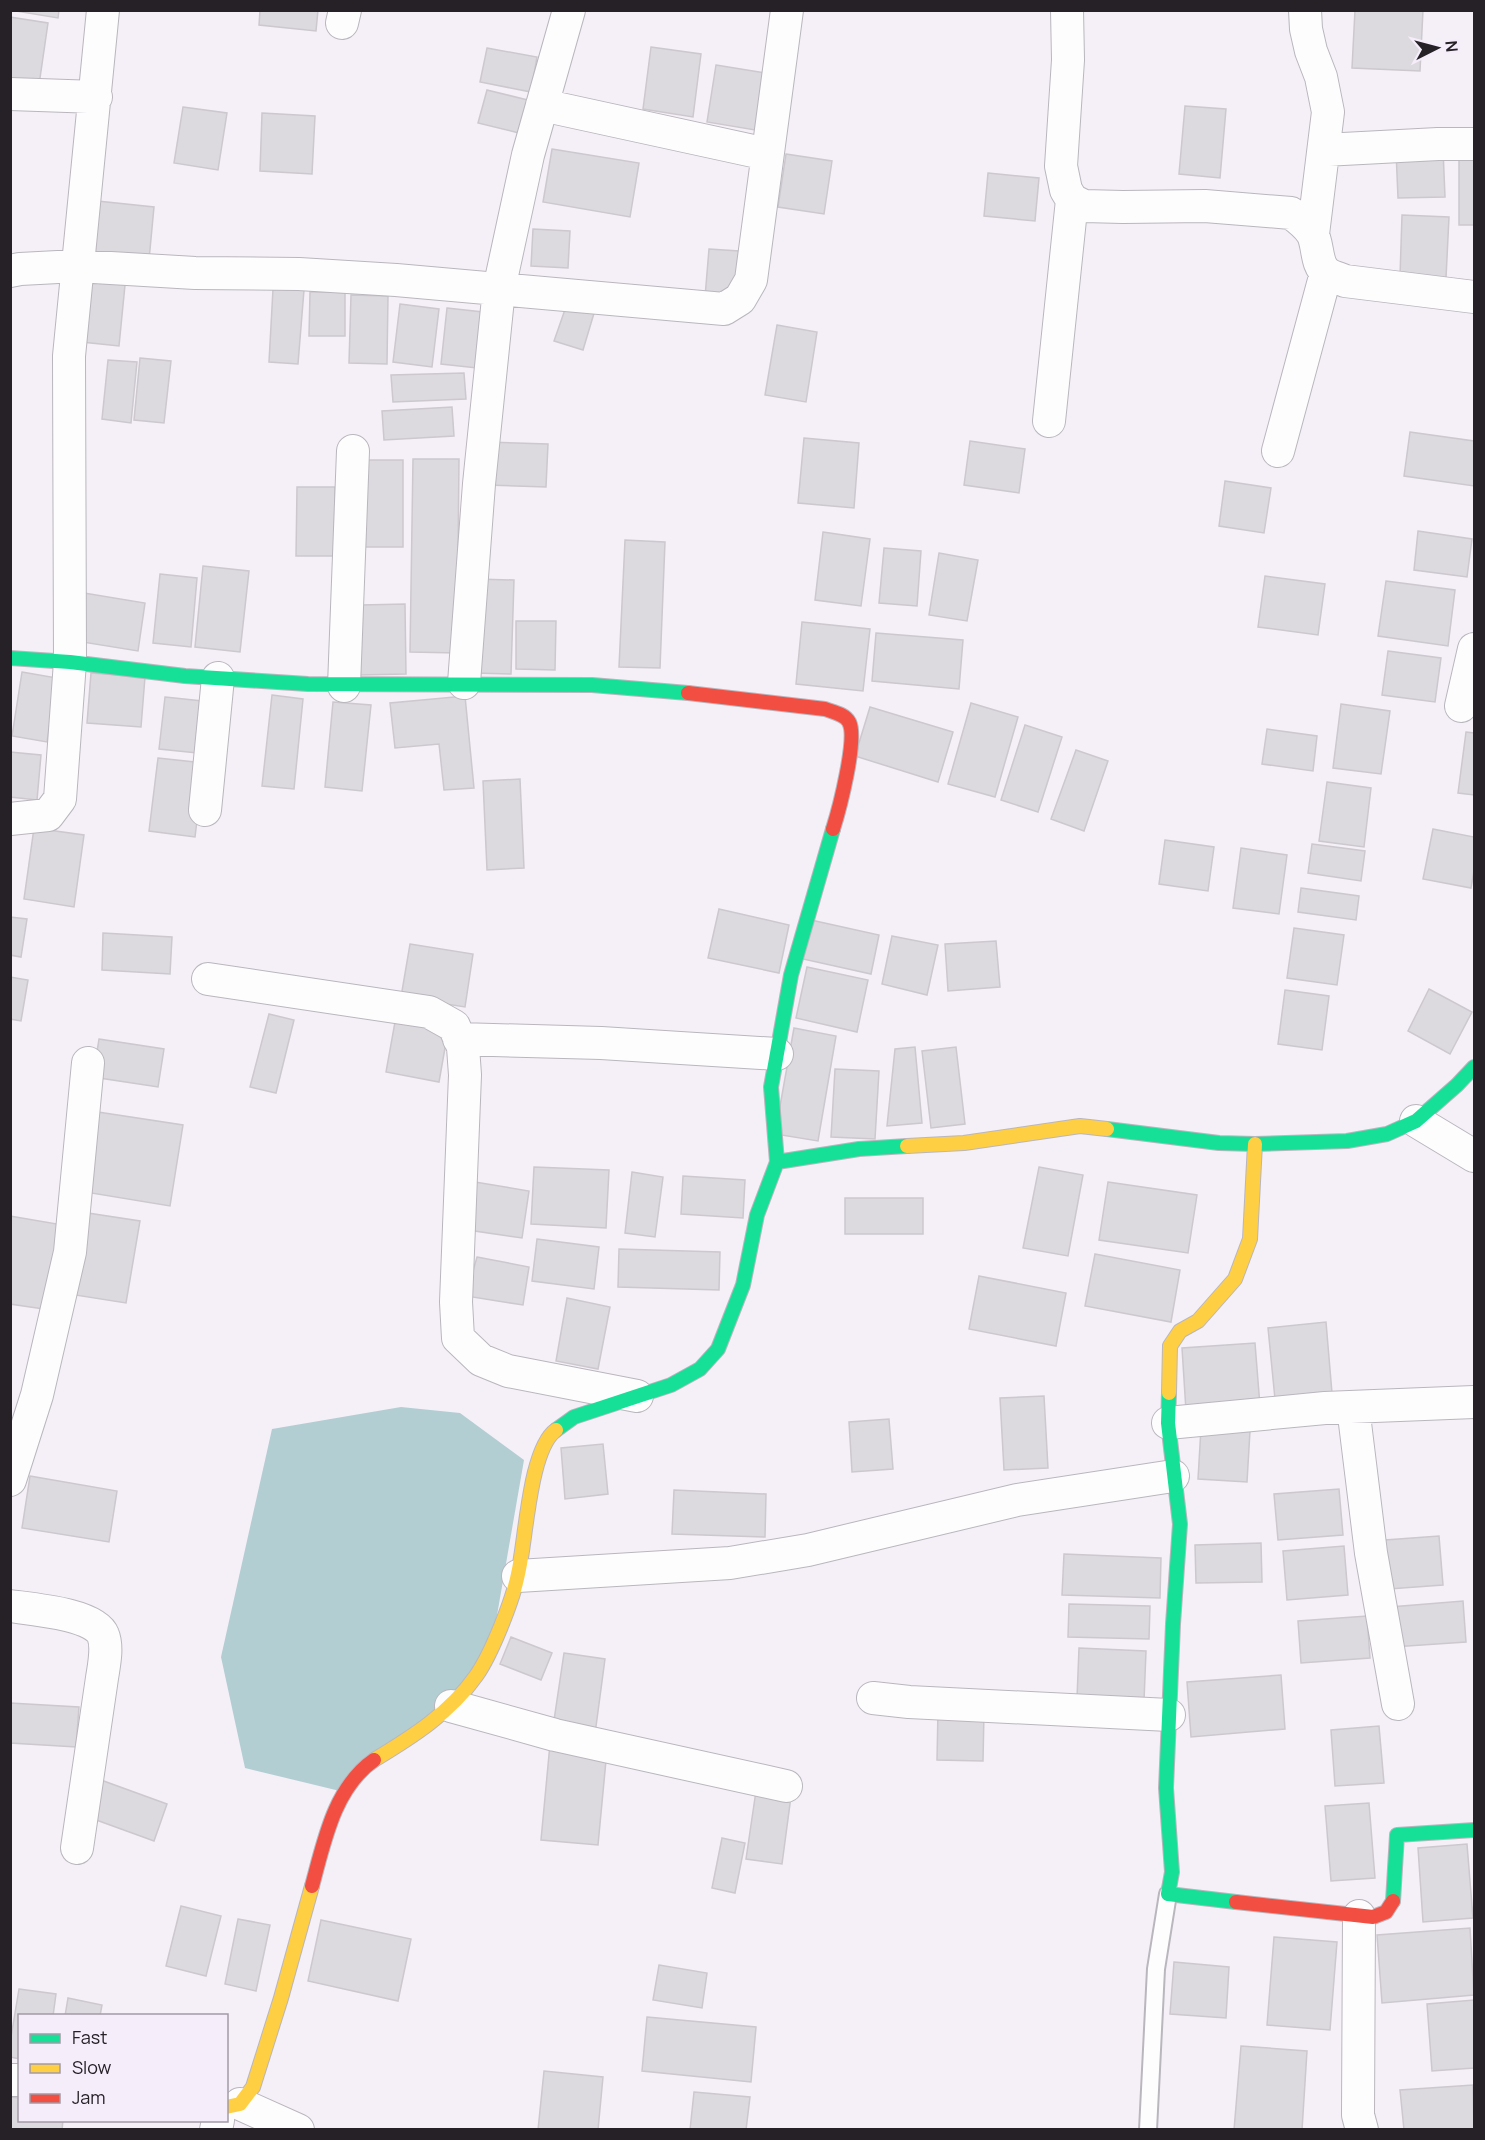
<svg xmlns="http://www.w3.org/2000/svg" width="1485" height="2140" viewBox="0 0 1485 2140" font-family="Manrope,sans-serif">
<rect width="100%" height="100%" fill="#f5f0f8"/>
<path fill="#b2ced2" d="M401,1407L460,1413L524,1460L488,1667L344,1792L245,1768L221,1657L272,1429Z"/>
<path fill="#dcd9df" stroke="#ccc8ce" stroke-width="1.5" d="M10,10H59L58,18Z
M260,10H318L316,31L259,25Z
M1355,10H1423L1420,71L1352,68Z
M10,17L48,23L39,85L10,81Z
M651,47L701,54L693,117L643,109Z
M487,48L537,57L531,92L480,82Z
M716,65L771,74L761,131L707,122Z
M487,90L532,101L523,134L478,123Z
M1185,106L1226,109L1220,178L1179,174Z
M183,107L227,113L218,170L174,163Z
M262,113L315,116L312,174L260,171Z
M552,149L639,163L630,217L543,202Z
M1443,149L1445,197L1398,198L1396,151Z
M786,154L832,161L824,214L778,207Z
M1459,154H1474V225H1459Z
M988,173L1039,178L1035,221L984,216Z
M88,200L154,207L149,260L83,254Z
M1402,215L1449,217L1446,278L1400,276Z
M533,229L570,231L568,268L531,266Z
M709,249L739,251L735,300L705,297Z
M79,271L126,275L119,346L72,341Z
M273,289L304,290L298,364L269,362Z
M310,292H345V336H309Z
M351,295L388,296L387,364L349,363Z
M568,301L595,310L583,350L554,341Z
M400,304L439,309L432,367L393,362Z
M447,308L483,312L477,368L441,364Z
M777,325L817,332L806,402L765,395Z
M140,358L171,361L164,423L134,420Z
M108,360L137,362L131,423L102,419Z
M464,373L466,399L393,402L391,375Z
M452,407L454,436L384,440L382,411Z
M1410,432L1474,441V486L1404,476Z
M804,438L859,443L854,508L798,503Z
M970,441L1025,449L1019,493L964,485Z
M488,442L548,444L546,487L487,485Z
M413,459H459L457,653L410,652Z
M360,460H403V547H360Z
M1225,481L1271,488L1264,533L1219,526Z
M297,487H335L334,556H296Z
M1418,531L1472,539L1467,577L1414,570Z
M823,532L870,539L861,606L815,600Z
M625,540L665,542L660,668L619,667Z
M884,548L921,551L917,606L879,603Z
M939,553L978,560L967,621L929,615Z
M203,566L249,571L240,652L195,647Z
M160,574L197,578L191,647L153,643Z
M1265,576L1325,584L1318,635L1258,627Z
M477,579L514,580L511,674L475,673Z
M1386,581L1455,590L1448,646L1378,636Z
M84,593L145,603L138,651L76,641Z
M405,604L406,674L358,675L361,605Z
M516,621H556L555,670L516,669Z
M802,622L870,629L863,691L796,684Z
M876,633L963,640L959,689L872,681Z
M1388,651L1441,658L1435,702L1382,695Z
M22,672L57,678L47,742L12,736Z
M91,673L145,677L141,727L87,723Z
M272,695L303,699L294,789L262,786Z
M465,696L474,788L444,790L439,744L395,748L390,703Z
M165,697L212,702L207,754L159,749Z
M333,702L371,705L362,791L325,787Z
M971,703L1018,717L995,797L948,784Z
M1341,704L1390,711L1381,774L1333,768Z
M870,707L953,732L938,782L855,756Z
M1025,725L1062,737L1038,812L1001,800Z
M1267,729L1317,736L1313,771L1262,764Z
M1466,732L1474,733V795L1458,793Z
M1076,750L1108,761L1084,831L1051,819Z
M10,752L41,755L37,800L10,797Z
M158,758L204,763L195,837L149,831Z
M520,779L524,868L487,870L483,781Z
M1327,782L1371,788L1364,847L1319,841Z
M34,828L84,835L74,907L24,899Z
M1433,829L1474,837V871L1471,888L1423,879Z
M1165,840L1214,847L1208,891L1159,884Z
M1312,844L1365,851L1361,881L1308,873Z
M1241,848L1287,855L1279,914L1233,908Z
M1301,888L1359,896L1356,920L1298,912Z
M719,909L789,925L779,973L708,958Z
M10,917L27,919L21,957L10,955Z
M811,920L879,935L871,974L803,959Z
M1294,928L1344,935L1337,985L1287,978Z
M103,933L172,937L170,974L102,970Z
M892,936L938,945L927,995L882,984Z
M996,941L1000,987L948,991L945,944Z
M410,944L473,954L465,1007L401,997Z
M807,967L868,980L857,1032L796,1018Z
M10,977L28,980L21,1021L10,1019Z
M1429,989L1472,1012L1450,1054L1408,1031Z
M1285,990L1329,996L1322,1050L1278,1044Z
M269,1014L294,1020L276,1093L250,1087Z
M395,1022L448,1031L439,1082L386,1072Z
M794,1028L836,1036L818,1141L775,1134Z
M99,1039L164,1049L158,1087L93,1077Z
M915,1047L922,1123L887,1126L895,1049Z
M956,1047L965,1124L931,1128L922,1051Z
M835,1069L879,1071L875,1139L831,1137Z
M98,1112L183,1125L170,1206L85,1192Z
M534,1167L609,1170L606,1228L531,1224Z
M1039,1167L1083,1175L1068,1256L1023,1248Z
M632,1172L663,1177L655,1237L625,1233Z
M683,1176L745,1180L743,1218L681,1214Z
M475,1182L529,1191L522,1238L468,1230Z
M1108,1182L1197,1195L1188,1253L1099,1240Z
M845,1198H923V1234H845Z
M88,1213L140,1221L126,1303L75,1295Z
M10,1216L63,1225L50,1310L10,1304Z
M537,1239L599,1247L594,1289L532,1281Z
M619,1249L720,1252L719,1290L618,1287Z
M1095,1254L1180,1270L1171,1322L1085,1306Z
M477,1257L529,1267L523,1305L466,1296Z
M979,1276L1066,1293L1056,1346L969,1329Z
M567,1298L610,1307L598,1369L556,1361Z
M1326,1322L1332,1393L1275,1399L1268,1328Z
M1255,1343L1260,1406L1186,1411L1182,1348Z
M1044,1396L1048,1468L1004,1470L1000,1398Z
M889,1419L893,1469L852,1472L849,1422Z
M1201,1428L1250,1431L1247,1482L1198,1479Z
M603,1444L608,1494L565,1499L561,1448Z
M30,1476L117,1491L109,1542L22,1528Z
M1339,1489L1343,1535L1278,1540L1274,1494Z
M674,1490L766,1494L765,1537L672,1534Z
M1439,1536L1443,1585L1389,1589L1385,1540Z
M1261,1543L1262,1582L1196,1583L1195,1545Z
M1344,1546L1348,1595L1287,1600L1283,1551Z
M1064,1554L1161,1558L1160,1598L1062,1595Z
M1463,1601L1466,1642L1393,1647L1390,1607Z
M1069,1604L1150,1606L1149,1639L1068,1637Z
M1367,1616L1370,1658L1301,1663L1298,1621Z
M511,1637L552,1653L541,1680L500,1664Z
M1079,1648L1146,1651L1144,1701L1077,1698Z
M564,1653L605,1659L595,1734L553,1727Z
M1281,1675L1285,1729L1191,1737L1187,1682Z
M10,1703L79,1707L76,1747L10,1743Z
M938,1710L984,1712L983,1761L937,1760Z
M1379,1726L1384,1783L1335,1786L1331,1730Z
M550,1744L607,1750L598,1845L541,1840Z
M101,1780L167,1804L154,1841L88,1817Z
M757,1784L792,1789L782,1864L746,1859Z
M1369,1803L1375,1878L1331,1881L1325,1806Z
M722,1838L745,1843L735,1893L712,1888Z
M1467,1844L1473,1918L1423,1922L1418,1848Z
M181,1906L221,1916L206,1976L166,1966Z
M238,1919L270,1925L256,1991L225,1984Z
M321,1920L411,1939L398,2001L308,1981Z
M1470,1928L1474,1995L1382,2003L1377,1935Z
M1274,1937L1337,1942L1330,2030L1267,2025Z
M1174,1962L1229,1967L1226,2018L1170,2014Z
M659,1965L707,1973L702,2008L653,2000Z
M19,1989L56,1994L53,2016H20V2059L10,2057V2043Z
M68,1998L102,2005L100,2016H65Z
M1474,2000V2068L1432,2071L1427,2004Z
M647,2017L756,2027L751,2082L642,2071Z
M1241,2046L1307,2051L1302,2130H1234Z
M544,2071L603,2077L598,2130H538Z
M1473,2085L1474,2130H1404L1400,2090Z
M694,2092L750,2097L746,2130H690Z
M10,2097L20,2098V2120H63L62,2130H10Z"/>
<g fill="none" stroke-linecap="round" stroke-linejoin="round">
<defs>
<path id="lane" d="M1148,2130L1156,1969L1168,1894"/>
<path id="street" d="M1067,10L1068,60L1061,166L1066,190L1072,200L1084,206L1123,207L1205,206L1291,213C1299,219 1307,225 1312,233C1319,245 1315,264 1327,273C1332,277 1339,278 1345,281L1474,297
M1305,10L1306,29L1311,51L1321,77L1328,112L1313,234
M342,23L345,10
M10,94L96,97
M542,105L767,154
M1324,150L1438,144H1474
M10,271L20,269L77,266L195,273L299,274L396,280L724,309L740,299L751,280L787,10
M1049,421L1072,200
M1278,451L1326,273
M464,683L479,484L499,289L528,155L569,10
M344,686L353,451
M1461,706L1474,649
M205,810L218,678
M10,819L48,815L60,799L70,662L69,356L103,10
M208,979L429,1012L454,1026L463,1047L465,1075L456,1302L458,1338L481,1360L508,1371L637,1396
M459,1039L601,1043L777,1054
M1416,1121L1474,1156
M1353,1407L1371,1553L1398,1704
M1168,1423L1325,1408L1474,1402
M10,1480L37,1395L70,1252L88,1063
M518,1576L730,1563L808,1550L1017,1500L1173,1476
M10,1606C31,1609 95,1614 103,1635C108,1647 104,1665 102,1678L77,1848
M873,1698L909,1702L1169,1715
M451,1706L555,1735L786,1786
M1359,1916L1358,2115L1362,2130
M10,2080H20
M240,2104L298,2130
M216,2130L218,2120"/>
<path id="fast" d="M10,658L70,662L185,676L308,684L592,685L688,693
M1107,1129L1219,1143L1255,1144L1347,1141L1387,1134L1416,1121L1457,1085L1474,1067
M777,1162L771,1087L791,975L833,829
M1169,1393L1168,1423L1180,1524L1173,1624L1166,1788L1172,1872L1168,1894L1236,1902
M556,1430L574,1417L671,1385L700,1369L718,1349L743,1285L757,1215L777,1162L859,1149L907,1146
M1393,1901L1397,1835L1474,1830"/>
<path id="slow" d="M907,1146L964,1143L1080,1126L1107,1129
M1169,1393L1170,1346L1180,1331L1198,1321L1235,1279L1250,1239L1255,1144
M374,1760C412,1737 450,1713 476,1676C491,1655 513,1600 518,1574C526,1541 529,1449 556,1430
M226,2107L240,2104L253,2087L281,1998L312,1886"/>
<path id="jam" d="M688,693L825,709C833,712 845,714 849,722C858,738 839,810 833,829
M312,1886C324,1842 334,1788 374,1760
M1236,1902L1373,1917L1386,1912L1393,1901"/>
</defs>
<use href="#lane" stroke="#bab6bd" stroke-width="20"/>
<use href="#street" stroke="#bab6bd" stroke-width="34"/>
<use href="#fast" stroke="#bab6bd" stroke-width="16"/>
<use href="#slow" stroke="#bab6bd" stroke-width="16"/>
<use href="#jam" stroke="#bab6bd" stroke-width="16"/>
<use href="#lane" stroke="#fefdfe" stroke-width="16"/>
<use href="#street" stroke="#fefdfe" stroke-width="32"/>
<use href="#fast" stroke="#16e098" stroke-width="14"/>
<use href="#slow" stroke="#ffcf43" stroke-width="14"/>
<use href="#jam" stroke="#f24e42" stroke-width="14"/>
</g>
<rect width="1485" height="2140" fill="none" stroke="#252126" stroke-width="24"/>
<rect x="18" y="2014" width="210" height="108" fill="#f6edfb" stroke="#a29ba6" stroke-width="1.5"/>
<rect x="30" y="2034" width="30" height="9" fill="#16e098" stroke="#a29ba6" stroke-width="1.5"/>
<text x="72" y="2044" font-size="18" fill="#252126">Fast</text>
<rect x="30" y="2064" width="30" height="9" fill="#ffcf43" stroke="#a29ba6" stroke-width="1.5"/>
<text x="72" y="2074" font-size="18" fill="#252126">Slow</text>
<rect x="30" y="2094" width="30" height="9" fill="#f24e42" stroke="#a29ba6" stroke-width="1.5"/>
<text x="72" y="2104" font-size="18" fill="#252126">Jam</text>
<g transform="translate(1437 48) rotate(84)" stroke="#f6edfb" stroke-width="4.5" paint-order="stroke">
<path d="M0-4.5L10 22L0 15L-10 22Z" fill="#252126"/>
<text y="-9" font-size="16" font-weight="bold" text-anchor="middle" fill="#252126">N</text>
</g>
</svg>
